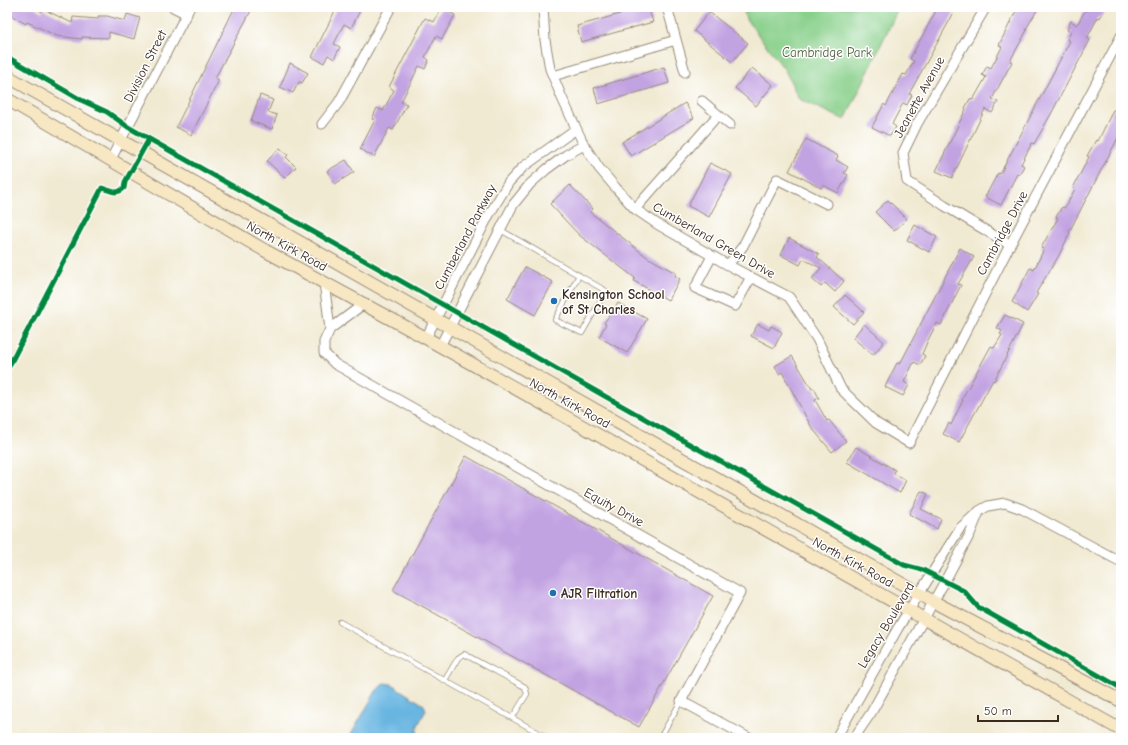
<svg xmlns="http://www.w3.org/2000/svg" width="1128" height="745" viewBox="0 0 1128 745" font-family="'Comic Neue',sans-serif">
<rect width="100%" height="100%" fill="#fff"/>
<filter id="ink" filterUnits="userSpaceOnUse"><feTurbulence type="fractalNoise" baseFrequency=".025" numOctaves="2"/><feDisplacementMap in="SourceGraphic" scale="8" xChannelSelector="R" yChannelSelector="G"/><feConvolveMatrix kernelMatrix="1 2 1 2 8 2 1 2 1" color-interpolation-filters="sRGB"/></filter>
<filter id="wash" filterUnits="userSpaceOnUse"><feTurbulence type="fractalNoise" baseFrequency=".012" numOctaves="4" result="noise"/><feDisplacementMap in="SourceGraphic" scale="16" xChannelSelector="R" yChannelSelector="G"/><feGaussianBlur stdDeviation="0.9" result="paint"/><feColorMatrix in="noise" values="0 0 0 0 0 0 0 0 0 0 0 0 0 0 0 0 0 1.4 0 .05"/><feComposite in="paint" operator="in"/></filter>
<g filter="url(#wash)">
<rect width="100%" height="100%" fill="#f1ead3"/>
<path fill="#89d08b" stroke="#627d54" d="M743,7H899L845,120L799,99L785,70L746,19Z"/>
<path fill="#68b5e1" stroke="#527080" d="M384,683L391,684L424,705L426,710L418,725L417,734L419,738H349L376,691Z"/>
<g id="blocks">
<path fill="#c2a3e2" d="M7,7H34L42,12L43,9L72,23L73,17L98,19V16H107L125,21L127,14L140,18L134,39L109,32V38L82,37V39L57,36L27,22L26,24L7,13Z
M235,7H253L215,78L219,80L191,135L176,127Z
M337,7H362L351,28L344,24L334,44L340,47L334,59L328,55L324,63L312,57Z
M645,7H648L653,22L581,42L577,26Z
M938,7H957L909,94L912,95L907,105L903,103L892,124L896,127L890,136L872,127L884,104L886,106L903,74L906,75L914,61L910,59Z
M1018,7H1039L1026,29L1027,30L1010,61L1012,62L992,99L998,102L992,113L985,109L952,178L936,171L966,109L965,108L970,99L973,100L986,77L982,75L987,66L991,68L1002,47L999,45Z
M1087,7H1106L1100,18L1098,17L1087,38L1090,40L1051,114L1034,144L1032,143L1021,164L1024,166L1019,175L1017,174L1001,205L985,197L998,173L1000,174L1070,41L1067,40L1071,32L1067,30L1071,21L1077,25Z
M441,8L455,15L442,39L436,36L425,57L429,60L425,69L419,66L401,102L407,104L393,130L389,128L374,157L360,149L375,120L372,119L377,108L383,111L394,90L389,87L425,18L434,22Z
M709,12L748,43L732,62L694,31Z
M290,63L308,73L302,83L299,82L293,93L280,87Z
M664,67L669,83L598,104L594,88Z
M752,68L773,85L756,106L735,88Z
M260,95L273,100L268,112L277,115L272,129L251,121Z
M685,103L694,118L631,156L622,142Z
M1113,110L1121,111V132L1069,232L1070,233L1058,257L1036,293L1038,294L1027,312L1012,302L1030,268L1034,270L1044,249L1041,248L1058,218L1056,217L1062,207L1064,208L1067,204L1075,189L1073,188L1089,157L1087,156L1096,140L1098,141L1102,133Z
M806,139L838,156L836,160L848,167L844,173L848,175L838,193L823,185L821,188L789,171Z
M280,148L288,155L286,157L296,167L285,178L267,161Z
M346,160L354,172L335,184L327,171Z
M710,163L732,174L709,217L688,206Z
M570,185L593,209L590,212L647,257L676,273L675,276L680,279L668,300L634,281L635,278L579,235L550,204Z
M888,200L907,219L894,231L875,212Z
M915,225L937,237L929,252L907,240Z
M789,238L819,254L817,257L844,281L835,292L825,283L821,287L812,279L821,268L803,259L800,265L781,255Z
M960,248L974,257L958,284L961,285L941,325L937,323L928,340L922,354L925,356L920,365L914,362L904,382L909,385L903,396L885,387L897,363L900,364Z
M525,267L553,282L535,315L507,299Z
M845,295L864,312L853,324L834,307Z
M618,303L647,319L627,353L599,337L606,324L604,323Z
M1005,315L1023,324L994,381L993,380L959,442L943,434L949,423L951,425L963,400L962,399L991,346L994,348L1002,335L1000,334L1002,331L997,328Z
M758,324L769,330L771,326L782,332L774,348L751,336Z
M864,324L884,342L873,355L853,338Z
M792,356L812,389L814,388L819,398L815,400L827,421L829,420L846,441L832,452L812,428L782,372L779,374L775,366Z
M856,447L895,470L894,474L906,480L900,493L847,462Z
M466,456L713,596L639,727L393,590Z
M921,491L928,494L921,509L941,519L937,529L909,514Z"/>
</g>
</g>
<g filter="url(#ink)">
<use href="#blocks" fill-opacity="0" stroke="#968a78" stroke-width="1"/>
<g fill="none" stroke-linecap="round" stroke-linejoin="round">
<defs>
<path id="service" d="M499,229L606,291L582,333L555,320L579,275
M340,622L548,738
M445,680L458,658L464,654L525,687L527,694L512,718
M660,738L681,701"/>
<path id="minor" d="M173,7L187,14
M543,7L545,40L550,69L562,98L584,145L599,168L616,188L635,209L657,224L728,265L789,297L817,339L841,389L876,423L909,443L1010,245L1121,36
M667,7L685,72
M986,7L917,124L903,153L907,181L945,206L1010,245
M553,76L676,40
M702,101L730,125
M322,124L339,102L391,7
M111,159L190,7
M635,209L718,115
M712,256L695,288L735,306L751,277
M728,265L743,246L777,179L827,204
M324,282L330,329L324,342V353L335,364L740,593L681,701L749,738
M330,329L365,303
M426,338L489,215L509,182L523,167L576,129
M440,346L513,205L530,184L547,169L566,155L584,145
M836,738L898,628L960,528L979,511L988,506L1005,503L1022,509L1121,562
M854,738L871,713L945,581L970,534L979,512"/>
<path id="secondary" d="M7,76L934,602L1121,701
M7,99L264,250L426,338L1121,730"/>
</defs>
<use href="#service" stroke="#968a78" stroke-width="6"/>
<use href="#minor" stroke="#968a78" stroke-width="11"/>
<use href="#secondary" stroke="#968a78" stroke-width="14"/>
<use href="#service" stroke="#fff" stroke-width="4.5"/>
<use href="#minor" stroke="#fff" stroke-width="9"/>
<use href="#secondary" stroke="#f8e7c3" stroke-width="12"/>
<defs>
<path id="cycleway" d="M7,57L81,100L107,112L128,127L904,565L923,570L964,591L978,607L1121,688
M7,370L102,188C111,191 117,195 124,188L125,182L149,139"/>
</defs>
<use href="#cycleway" stroke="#fff" stroke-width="8"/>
<use href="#cycleway" stroke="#00873e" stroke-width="5"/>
</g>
</g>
<g fill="#1f6fb2" stroke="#fff" stroke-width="1.5">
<circle cx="554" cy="301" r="4"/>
<circle cx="553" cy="593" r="4"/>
</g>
<g text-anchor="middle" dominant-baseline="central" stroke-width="3" stroke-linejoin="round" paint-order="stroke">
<g font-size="13" fill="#525c3f" stroke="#fff">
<text x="827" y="52">Cambridge Park</text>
</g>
<g font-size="13" fill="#3b2a1e" stroke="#fff">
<text transform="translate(145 66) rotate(-63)">Division Street</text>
<text transform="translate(919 97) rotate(-61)">Jeanette Avenue</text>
<text transform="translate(1002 233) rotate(-62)">Cambridge Drive</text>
<text transform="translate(465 237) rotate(-62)">Cumberland Parkway</text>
<text transform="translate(714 240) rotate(30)">Cumberland Green Drive</text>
<text transform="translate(287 246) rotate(29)">North Kirk Road</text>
<text transform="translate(570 403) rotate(29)">North Kirk Road</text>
<text transform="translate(614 507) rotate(29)">Equity Drive</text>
<text transform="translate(853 562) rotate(29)">North Kirk Road</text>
<text transform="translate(886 625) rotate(-59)">Legacy Boulevard</text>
</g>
<g font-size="13" font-weight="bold" fill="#3b2a1e" stroke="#fff" text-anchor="start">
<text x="562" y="294">Kensington School<tspan x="562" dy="15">of St Charles</tspan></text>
<text x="561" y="593">AJR Filtration</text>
</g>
</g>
<rect width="1128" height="745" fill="none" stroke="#fff" stroke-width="24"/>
<path d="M978 715v6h80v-6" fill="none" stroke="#3b2a1e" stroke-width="2"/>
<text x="984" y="715" font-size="12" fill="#3b2a1e" stroke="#ffffff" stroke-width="3" paint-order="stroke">50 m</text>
</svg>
